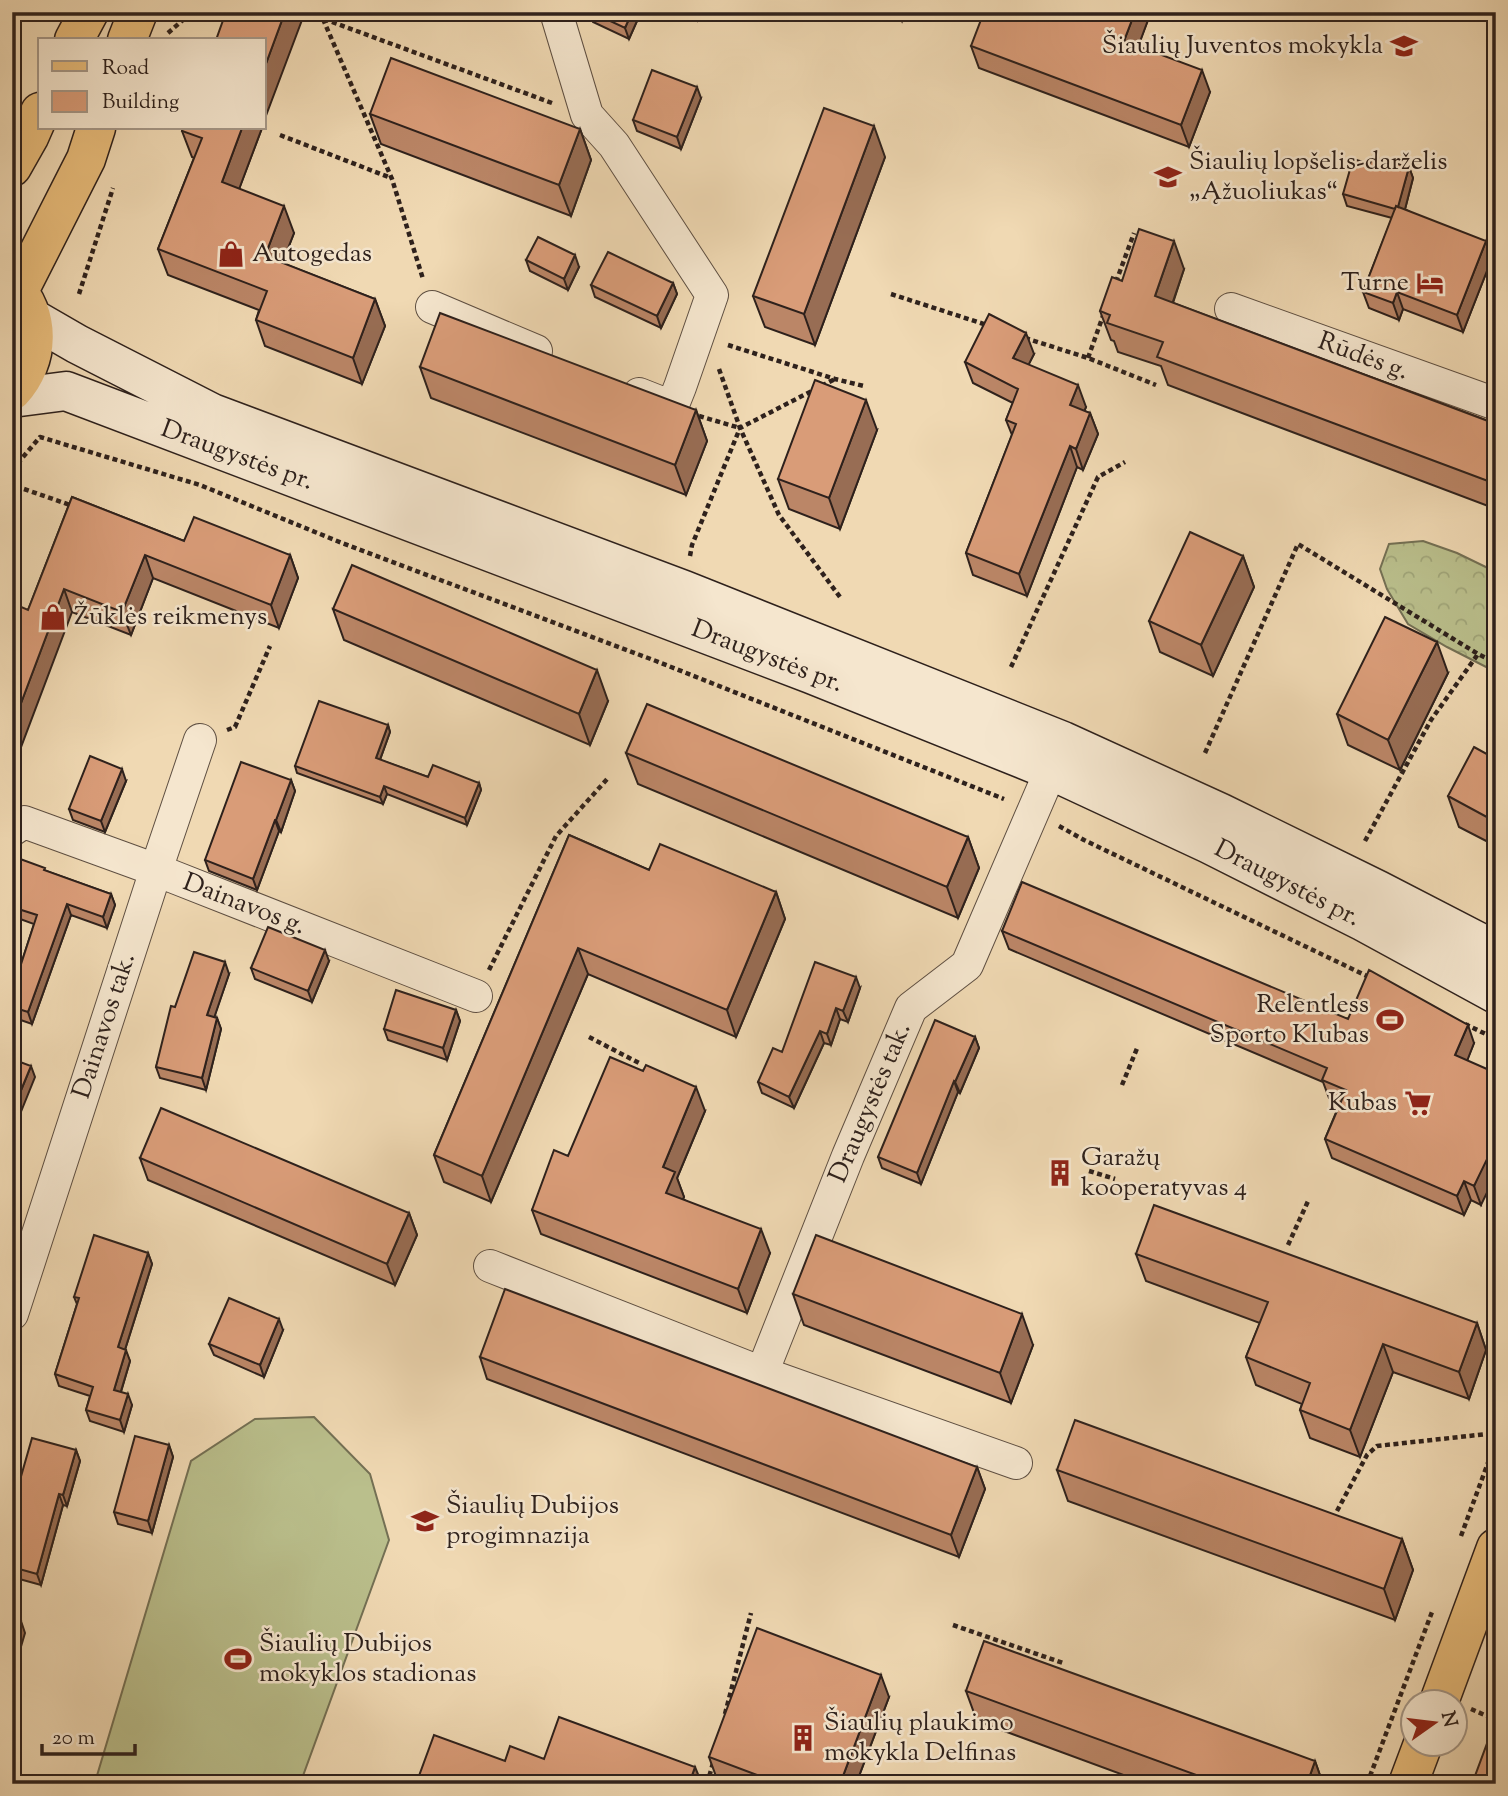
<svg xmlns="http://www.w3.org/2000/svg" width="1508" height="1796" viewBox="0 0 1508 1796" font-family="'Sorts Mill Goudy',serif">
<defs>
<pattern id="forest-crowns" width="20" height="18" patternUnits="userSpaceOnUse" patternTransform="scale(1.75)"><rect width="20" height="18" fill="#babf8c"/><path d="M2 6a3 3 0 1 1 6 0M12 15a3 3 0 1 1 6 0" fill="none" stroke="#a0a478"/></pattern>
</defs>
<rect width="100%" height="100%" fill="#f0d9b3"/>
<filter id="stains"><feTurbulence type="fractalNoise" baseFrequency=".00286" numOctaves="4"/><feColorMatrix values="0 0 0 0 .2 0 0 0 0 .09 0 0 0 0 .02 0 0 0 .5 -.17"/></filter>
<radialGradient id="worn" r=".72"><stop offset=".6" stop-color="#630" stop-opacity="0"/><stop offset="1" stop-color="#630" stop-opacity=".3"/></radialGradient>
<path fill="url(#forest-crowns)" stroke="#747054" stroke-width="2" d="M1423,541L1457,553L1496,572V672L1447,647L1408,624L1387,589L1380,569L1389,544Z"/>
<path fill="#babf8c" stroke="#747054" stroke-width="2" d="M314,1417L370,1474L389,1540L300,1784H96V1779L191,1461L255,1419Z"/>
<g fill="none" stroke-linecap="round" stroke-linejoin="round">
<defs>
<path id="minor" d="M556,12L587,115L614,145L712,295L680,387L672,407L639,394
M432,307L536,351
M1231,309L1496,404
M12,830L24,822L156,870L476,996
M490,1266L762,1373L1016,1463
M12,1314L156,870L200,740
M762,1373L848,1156L911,1008L967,965L1060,749"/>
<path id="secondary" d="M32,318L77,344L212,413L684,590L1063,741L1221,813L1378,890L1496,951
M12,398L66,391L811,674L1050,770L1209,844L1364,922L1496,994"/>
<path id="primary" d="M74,40L89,12
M127,40L138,12
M12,167L29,137L40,112
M12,285C42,314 40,361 12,391
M19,291L86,159L96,128"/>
<path id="trunk" d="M1439,1702L1496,1548
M1408,1784L1423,1744"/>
</defs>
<use href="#minor" stroke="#5e4f42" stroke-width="34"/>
<use href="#secondary" stroke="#2e211c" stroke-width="41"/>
<use href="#primary" stroke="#2e211c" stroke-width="41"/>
<use href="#trunk" stroke="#2e211c" stroke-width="41"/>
<path stroke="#2e211c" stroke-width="4.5" stroke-dasharray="5 3.5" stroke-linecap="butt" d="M1399,12L1420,18L1428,12
M323,19L392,179L423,279
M324,19L552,103
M168,33L192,12
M280,135L391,178
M1116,282L1134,233
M79,294L113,188
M891,294L990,326
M1025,338L1088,358L1156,385
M728,345L835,379L864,386
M1088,358L1104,313
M719,369L740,428L779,515L840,597
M699,416L740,428
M12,470L40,437L200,485L342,543L656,661L1004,799
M24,489L73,506
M690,556L692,545L740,428L835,379
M1011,667L1098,477L1125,462
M227,730L235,727L270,646
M1205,753L1298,544L1478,654L1496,663
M1059,826L1084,840L1369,977
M1365,841L1431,720L1478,654
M489,970L556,836L609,777
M1465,1024L1496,1039
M589,1037L639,1063
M1122,1085L1138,1046
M1089,1171L1115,1179
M1288,1245L1309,1199
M1337,1511L1367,1455L1377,1446L1496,1433
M1461,1536L1496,1441
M953,1625L1063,1663
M1471,1709L1496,1720
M725,1714L751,1613
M707,1784L713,1763
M1367,1784L1432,1612"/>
<use href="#minor" stroke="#f5e6ce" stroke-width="32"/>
<use href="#secondary" stroke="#f5e6ce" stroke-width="38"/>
<use href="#primary" stroke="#e8bc7a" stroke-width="38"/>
<use href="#trunk" stroke="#e8bc7a" stroke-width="38"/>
</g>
<path fill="#bb8667" stroke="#2e211c" stroke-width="2" d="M589,12H641L629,39L593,22Z
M681,12H702L698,20Z
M880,12H905L902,21Z
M1151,12L1138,46L1210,92L1189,147L979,68L971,46L1059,17Z
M701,98L681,149L637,131L633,120Z
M370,114L580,129L591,160L571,216L381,144Z
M183,128H262L239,189L294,233L282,263L375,299L385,326L362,384L265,346L256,320L259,310L168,275L158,249L194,158L192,157L182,131Z
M885,157L815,345L765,327L753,296Z
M1370,164L1409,167L1413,178L1405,209L1492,258L1463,332L1403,309L1399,320L1369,308L1363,292L1392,218L1347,206L1343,194Z
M526,260L579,267L568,290L530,271Z
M1184,269L1173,303L1496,424V509L1168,385L1161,366L1118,352L1114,341L1111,340L1100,311L1122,281Z
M673,283L677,294L661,328L595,297L591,285Z
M1034,354L1028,365L1086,407L1084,411L1090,413L1098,434L1083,470L1077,467L1027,596L973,575L966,553L1012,435L1006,420L1013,403L973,383L965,362Z
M420,367L696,410L707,441L686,495L431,398Z
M877,430L840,529L789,509L778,479Z
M72,497L184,541L290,555L298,578L279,628L153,578L131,635L72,612L28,610Z
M1243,556L1254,587L1213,676L1160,652L1149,621Z
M333,609L608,701L590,745L344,640Z
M1448,673L1400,770L1348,745L1337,714Z
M388,725L390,732L380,760L428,777L479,783L481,790L467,825L387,794L383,804L297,773L295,766Z
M626,753L968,837L979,868L958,918L638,784Z
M1496,759V846L1459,827L1448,796Z
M291,780L295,791L281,832L279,831L257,890L209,871L205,860Z
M126,781L105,832L73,820L69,809Z
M569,835L649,870L776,892L785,919L736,1037L588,974L491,1202L444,1182L434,1155Z
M12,856L46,871L111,894L115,905L107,928L71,915L32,1024L12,1017V992L34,924L12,916Z
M1002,931L1348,1019L1474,1043L1467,1060L1481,1205L1471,1200L1464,1215L1332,1158L1325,1139L1340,1103L1329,1098L1323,1082L1009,949Z
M329,961L312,1002L255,979L251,968Z
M229,974L214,1017L217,1018L221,1029L206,1090L160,1078L156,1067L175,1007Z
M860,988L848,1022L840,1019L831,1045L824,1043L794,1108L762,1093L758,1082L782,1052Z
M456,1010L460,1021L447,1060L388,1040L384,1029Z
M975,1037L979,1048L960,1093L958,1092L921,1184L882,1168L878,1157Z
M705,1111L677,1178L684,1197L683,1199L770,1253L747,1313L541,1234L532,1210L568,1156Z
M140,1158L409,1213L417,1235L395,1285L148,1180Z
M148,1253L152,1264L125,1350L130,1361L121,1392L132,1405L124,1432L90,1421L86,1410L90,1396L59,1386L55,1374L77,1304L74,1297Z
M1136,1254L1477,1323L1486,1350L1469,1399L1393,1372L1360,1457L1310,1438L1300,1410L1302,1404L1256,1385L1246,1357L1260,1323L1146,1281Z
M793,1294L1033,1345L1011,1403L804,1325Z
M283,1330L264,1377L214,1355L209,1344Z
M480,1357L977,1467L985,1489L959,1557L487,1379Z
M169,1445L173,1457L152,1533L118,1524L114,1512Z
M76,1450L80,1461L67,1506L63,1505L41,1585L12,1577V1508Z
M1057,1470L1402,1539L1413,1570L1395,1620L1068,1501Z
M966,1691L1315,1761L1323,1784H1148L977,1721Z
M889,1697L856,1784H731L717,1779L709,1757Z"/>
<path fill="#986d54" stroke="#2e211c" stroke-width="2" d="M285,12H305L264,121V69Z
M632,12H641L629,39L625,28Z
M696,12H702L698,20Z
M898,12H905L902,21Z
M1135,12H1151L1132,63L1124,41Z
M1202,70L1210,92L1189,147L1181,125Z
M697,87L701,98L681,149L677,137Z
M874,126L885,157L815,345L804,314Z
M242,128H262L232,208L222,182Z
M580,129L591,160L571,216L559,185Z
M1409,167L1413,178L1402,221L1397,209Z
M284,206L294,233L275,282L265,256Z
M1174,241L1184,269L1165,325L1155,296Z
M1486,241L1492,258L1463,332L1457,315Z
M575,255L579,267L568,290L564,279Z
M673,283L677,294L661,328L657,316Z
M1397,292L1403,309L1399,320L1393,303Z
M375,299L385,326L362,384L353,358Z
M1026,333L1034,354L1021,380L1013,358Z
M1078,385L1086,407L1078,426L1070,405Z
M866,400L877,430L840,529L829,498Z
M696,410L707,441L686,495L675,465Z
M1090,413L1098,434L1083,470L1076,449Z
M1070,446L1077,467L1027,596L1019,574Z
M145,555L153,578L131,635L122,612Z
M290,555L298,578L279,628L271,605Z
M1243,556L1254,587L1213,676L1201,645Z
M64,589L72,612L12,771V727Z
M1437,642L1448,673L1400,770L1388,740Z
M597,670L608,701L590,745L579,714Z
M388,725L390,732L378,765L376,758Z
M122,769L126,781L105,832L101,821Z
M291,780L295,791L281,832L276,820Z
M479,783L481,790L467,825L465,818Z
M384,786L387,794L383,804L380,797Z
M275,820L279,831L257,890L253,879Z
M968,837L979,868L958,918L947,887Z
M776,892L785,919L736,1037L727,1010Z
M111,894L115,905L107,928L103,917Z
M67,904L71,915L32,1024L28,1012Z
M578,948L588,974L491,1202L482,1176Z
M325,950L329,961L312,1002L308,991Z
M13,961L17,972L12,985V963Z
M225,962L229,974L211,1027L207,1015Z
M856,977L860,988L848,1022L843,1011Z
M836,1008L840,1019L831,1045L827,1034Z
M456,1010L460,1021L447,1060L443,1048Z
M217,1018L221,1029L206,1090L202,1078Z
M1468,1025L1474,1043L1462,1074L1455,1055Z
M820,1031L824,1043L794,1108L789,1097Z
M975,1037L979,1048L960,1093L955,1082Z
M31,1066L35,1077L12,1134V1112Z
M954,1081L958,1092L921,1184L917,1173Z
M696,1087L705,1111L677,1178L684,1197L675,1217L666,1193L663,1167Z
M1496,1134V1174L1481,1205L1474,1186Z
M1464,1181L1471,1200L1464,1215L1457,1196Z
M409,1213L417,1235L395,1285L387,1264Z
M761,1229L770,1253L747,1313L738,1289Z
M148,1253L152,1264L122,1359L118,1347Z
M1022,1314L1033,1345L1011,1403L1000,1373Z
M279,1319L283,1330L264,1377L260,1365Z
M1477,1323L1486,1350L1469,1399L1459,1372Z
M1383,1344L1393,1372L1360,1457L1350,1430Z
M126,1350L130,1361L118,1401L114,1390Z
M128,1394L132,1405L124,1432L120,1420Z
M169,1445L173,1457L152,1533L148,1521Z
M76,1450L80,1461L67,1506L63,1495Z
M977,1467L985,1489L959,1557L951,1535Z
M59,1494L63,1505L41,1585L37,1574Z
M1402,1539L1413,1570L1395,1620L1384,1589Z
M21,1621L25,1633L12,1677V1652Z
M881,1675L889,1697L856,1784H840Z
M1315,1761L1323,1784H1307Z
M695,1767L702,1784H689Z"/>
<path fill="#d99c78" stroke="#2e211c" stroke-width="2" d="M226,12H285L264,69V40H216Z
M591,12H632L625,28Z
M984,12H1047L1059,17L1061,12H1135L1124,41L1202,70L1181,125L971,46Z
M391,58L580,129L559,185L370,114Z
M652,70L697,87L677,137L633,120Z
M824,108L874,126L804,314L753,296Z
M183,128H242L222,182L284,206L265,256L375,299L353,358L256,320L267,291L158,249L202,138L182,131Z
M1372,157L1409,167L1398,207L1396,206L1395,209L1343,194L1353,159L1370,164Z
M1396,206L1486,241L1457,315L1397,292L1393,303L1363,292Z
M1139,229L1174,241L1155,296L1496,424V484L1157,357L1163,342L1107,323L1110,315L1100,311L1112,277L1122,281Z
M538,237L575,255L564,279L526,260Z
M608,252L673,283L657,316L591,285Z
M440,313L696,410L675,465L420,367Z
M989,314L1026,333L1013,358L1078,385L1070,405L1090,413L1076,449L1070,446L1019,574L966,553L1016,424L1006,420L1018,389L965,362Z
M815,380L866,400L829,498L778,479Z
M72,497L184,541L194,517L290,555L271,605L145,555L122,612L64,589L12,727V603L28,610Z
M1190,532L1243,556L1201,645L1149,621Z
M352,565L597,670L579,714L333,609Z
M1385,617L1437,642L1388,740L1337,714Z
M319,701L388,725L376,758L428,777L433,765L479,783L465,818L384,786L380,797L295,766Z
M647,704L968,837L947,887L626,753Z
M1474,747L1496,759V822L1448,796Z
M90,756L122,769L101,821L69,809Z
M241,762L291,780L276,820H275L253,879L205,860Z
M569,835L649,870L660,844L776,892L727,1010L578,948L482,1176L434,1155Z
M12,856L45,868L44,870L111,894L103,917L67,904L28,1012L12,1007V992L37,915L12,907Z
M1022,882L1348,1019L1369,970L1468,1025L1455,1055L1496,1073V1134L1490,1148L1492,1149L1474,1186L1464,1181L1457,1196L1325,1139L1346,1090L1322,1080L1327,1068L1002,931Z
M268,927L325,950L308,991L251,968Z
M194,952L225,962L207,1015L217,1018L202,1078L156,1067L171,1006L175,1007Z
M815,962L856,977L843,1011L836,1008L827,1034L820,1031L789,1097L758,1082L773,1048L782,1052Z
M396,990L456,1010L443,1048L384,1029Z
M935,1020L975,1037L955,1082L954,1081L917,1173L878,1157Z
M610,1057L643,1071L646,1065L696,1087L663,1167L675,1172L666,1193L761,1229L738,1289L532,1210L554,1150L568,1156Z
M12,1059L31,1066L12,1112Z
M161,1108L409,1213L387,1264L140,1158Z
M1154,1205L1477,1323L1459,1372L1383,1344L1350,1430L1300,1410L1310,1383L1246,1357L1268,1302L1136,1254Z
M94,1235L148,1253L118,1347L126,1350L114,1390L128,1394L120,1420L86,1410L93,1387L55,1374L79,1298L74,1297Z
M816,1235L1022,1314L1000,1373L793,1294Z
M505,1289L977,1467L951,1535L480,1357Z
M229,1298L279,1319L260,1365L209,1344Z
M1075,1420L1402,1539L1384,1589L1057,1470Z
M135,1436L169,1445L148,1521L114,1512Z
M32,1438L76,1450L63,1495L59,1494L37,1574L12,1567V1508Z
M12,1619L21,1621L12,1652Z
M757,1628L881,1675L840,1784H781L709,1757Z
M984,1641L1315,1761L1307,1784H1221L966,1691Z
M559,1717L695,1767L689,1784H416L434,1735L505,1761L510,1746L544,1759Z
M1492,1730L1496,1732V1784H1472Z"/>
<defs>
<symbol id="school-bare" viewBox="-9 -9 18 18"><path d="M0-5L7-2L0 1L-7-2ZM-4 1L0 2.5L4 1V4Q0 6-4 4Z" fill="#8f2418" stroke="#f5e6ce" stroke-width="2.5" paint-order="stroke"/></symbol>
<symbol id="shop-bare" viewBox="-9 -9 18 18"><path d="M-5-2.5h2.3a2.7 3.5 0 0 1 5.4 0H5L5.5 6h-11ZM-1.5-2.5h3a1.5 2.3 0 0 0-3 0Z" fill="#8f2418" stroke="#f5e6ce" stroke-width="2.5" paint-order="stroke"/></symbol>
<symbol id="hotel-bare" viewBox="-9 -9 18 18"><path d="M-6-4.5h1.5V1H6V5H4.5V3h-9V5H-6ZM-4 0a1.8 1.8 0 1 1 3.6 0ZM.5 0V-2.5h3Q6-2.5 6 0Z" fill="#8f2418" stroke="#f5e6ce" stroke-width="2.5" paint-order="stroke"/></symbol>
<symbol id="stadium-bare" viewBox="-9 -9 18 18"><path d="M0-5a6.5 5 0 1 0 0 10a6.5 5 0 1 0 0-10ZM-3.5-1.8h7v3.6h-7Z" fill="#8f2418" stroke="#f5e6ce" stroke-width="2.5" paint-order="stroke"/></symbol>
<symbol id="supermarket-bare" viewBox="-9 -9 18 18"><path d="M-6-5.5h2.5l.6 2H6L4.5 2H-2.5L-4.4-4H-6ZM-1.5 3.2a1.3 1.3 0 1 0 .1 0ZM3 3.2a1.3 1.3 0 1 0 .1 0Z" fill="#8f2418" stroke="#f5e6ce" stroke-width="2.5" paint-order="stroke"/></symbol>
<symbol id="building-bare" viewBox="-9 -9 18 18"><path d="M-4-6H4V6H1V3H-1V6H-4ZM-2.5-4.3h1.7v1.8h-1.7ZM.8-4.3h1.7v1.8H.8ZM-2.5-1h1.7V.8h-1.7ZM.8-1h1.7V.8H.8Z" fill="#8f2418" stroke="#f5e6ce" stroke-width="2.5" paint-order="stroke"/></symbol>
</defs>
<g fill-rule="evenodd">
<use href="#school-bare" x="1385" y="27" width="38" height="38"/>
<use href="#school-bare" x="1149" y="158" width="38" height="38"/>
<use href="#shop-bare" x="212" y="235" width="38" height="38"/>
<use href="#hotel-bare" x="1411" y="264" width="38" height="38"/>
<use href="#shop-bare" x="34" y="598" width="38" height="38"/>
<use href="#stadium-bare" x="1371" y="1001" width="38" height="38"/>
<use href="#supermarket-bare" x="1399" y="1084" width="38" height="38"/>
<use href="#building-bare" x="1041" y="1154" width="38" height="38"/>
<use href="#school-bare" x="406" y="1502" width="38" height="38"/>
<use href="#stadium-bare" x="219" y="1640" width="38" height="38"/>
<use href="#building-bare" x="784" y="1719" width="38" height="38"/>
</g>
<g text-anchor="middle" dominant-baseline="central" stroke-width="5" stroke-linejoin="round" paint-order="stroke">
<g font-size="26" fill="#2e211c" stroke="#f5e6ce" text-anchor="start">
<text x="1383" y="46" text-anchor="end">Šiaulių Juventos mokykla</text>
<text x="1189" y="162">Šiaulių lopšelis-darželis<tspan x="1189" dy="30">„Ąžuoliukas“</tspan></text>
<text x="252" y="254">Autogedas</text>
<text x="1409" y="283" text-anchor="end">Turne</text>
<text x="74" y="617">Žūklės reikmenys</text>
<text x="1369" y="1005" text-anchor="end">Relentless<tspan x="1369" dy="30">Sporto Klubas</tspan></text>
<text x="1397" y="1103" text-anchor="end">Kubas</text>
<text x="1081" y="1158">Garažų<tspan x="1081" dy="30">kooperatyvas 4</tspan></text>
<text x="446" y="1506">Šiaulių Dubijos<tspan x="446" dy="30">progimnazija</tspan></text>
<text x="259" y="1644">Šiaulių Dubijos<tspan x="259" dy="30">mokyklos stadionas</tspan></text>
<text x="824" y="1723">Šiaulių plaukimo<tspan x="824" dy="30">mokykla Delfinas</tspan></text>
</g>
<g font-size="26" fill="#2e211c" stroke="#f5e6ce">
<text transform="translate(1363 357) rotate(20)">Rūdės g.</text>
<text transform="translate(237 456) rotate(20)">Draugystės pr.</text>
<text transform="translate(767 657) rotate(21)">Draugystės pr.</text>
<text transform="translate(1287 884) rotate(27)">Draugystės pr.</text>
<text transform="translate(244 905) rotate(21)">Dainavos g.</text>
<text transform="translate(105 1026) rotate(-72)">Dainavos tak.</text>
<text transform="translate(871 1103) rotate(-67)">Draugystės tak.</text>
</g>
</g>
<rect width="1508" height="1796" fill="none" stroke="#f0d9b3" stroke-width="42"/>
<rect x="14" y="14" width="1480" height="1768" fill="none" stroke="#2e211c" stroke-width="3.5"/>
<rect x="21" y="21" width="1466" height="1754" fill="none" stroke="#2e211c" stroke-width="2"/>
<rect x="38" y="38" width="228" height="91" fill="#f5e6ce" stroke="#a59787" stroke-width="2"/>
<rect x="52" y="61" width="35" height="10" fill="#e8bc7a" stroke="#a59787" stroke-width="2"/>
<text x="102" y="74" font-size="21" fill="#2e211c">Road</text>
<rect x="52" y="91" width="35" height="21" fill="#d99c78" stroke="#a59787" stroke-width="2"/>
<text x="102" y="108" font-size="21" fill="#2e211c">Building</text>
<g transform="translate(1434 1723) rotate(76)"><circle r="33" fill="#f5e6ce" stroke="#a59787" stroke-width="2"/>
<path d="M0-5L12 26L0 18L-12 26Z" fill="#8f2418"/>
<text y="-10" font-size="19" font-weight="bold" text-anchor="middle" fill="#2e211c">N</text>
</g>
<path d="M42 1744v10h93v-10" fill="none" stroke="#2e211c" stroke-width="3.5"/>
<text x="52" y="1744" font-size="21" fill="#2e211c" stroke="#f5e6ce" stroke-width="5" paint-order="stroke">20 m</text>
<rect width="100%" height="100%" filter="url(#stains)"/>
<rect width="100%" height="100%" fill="url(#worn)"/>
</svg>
